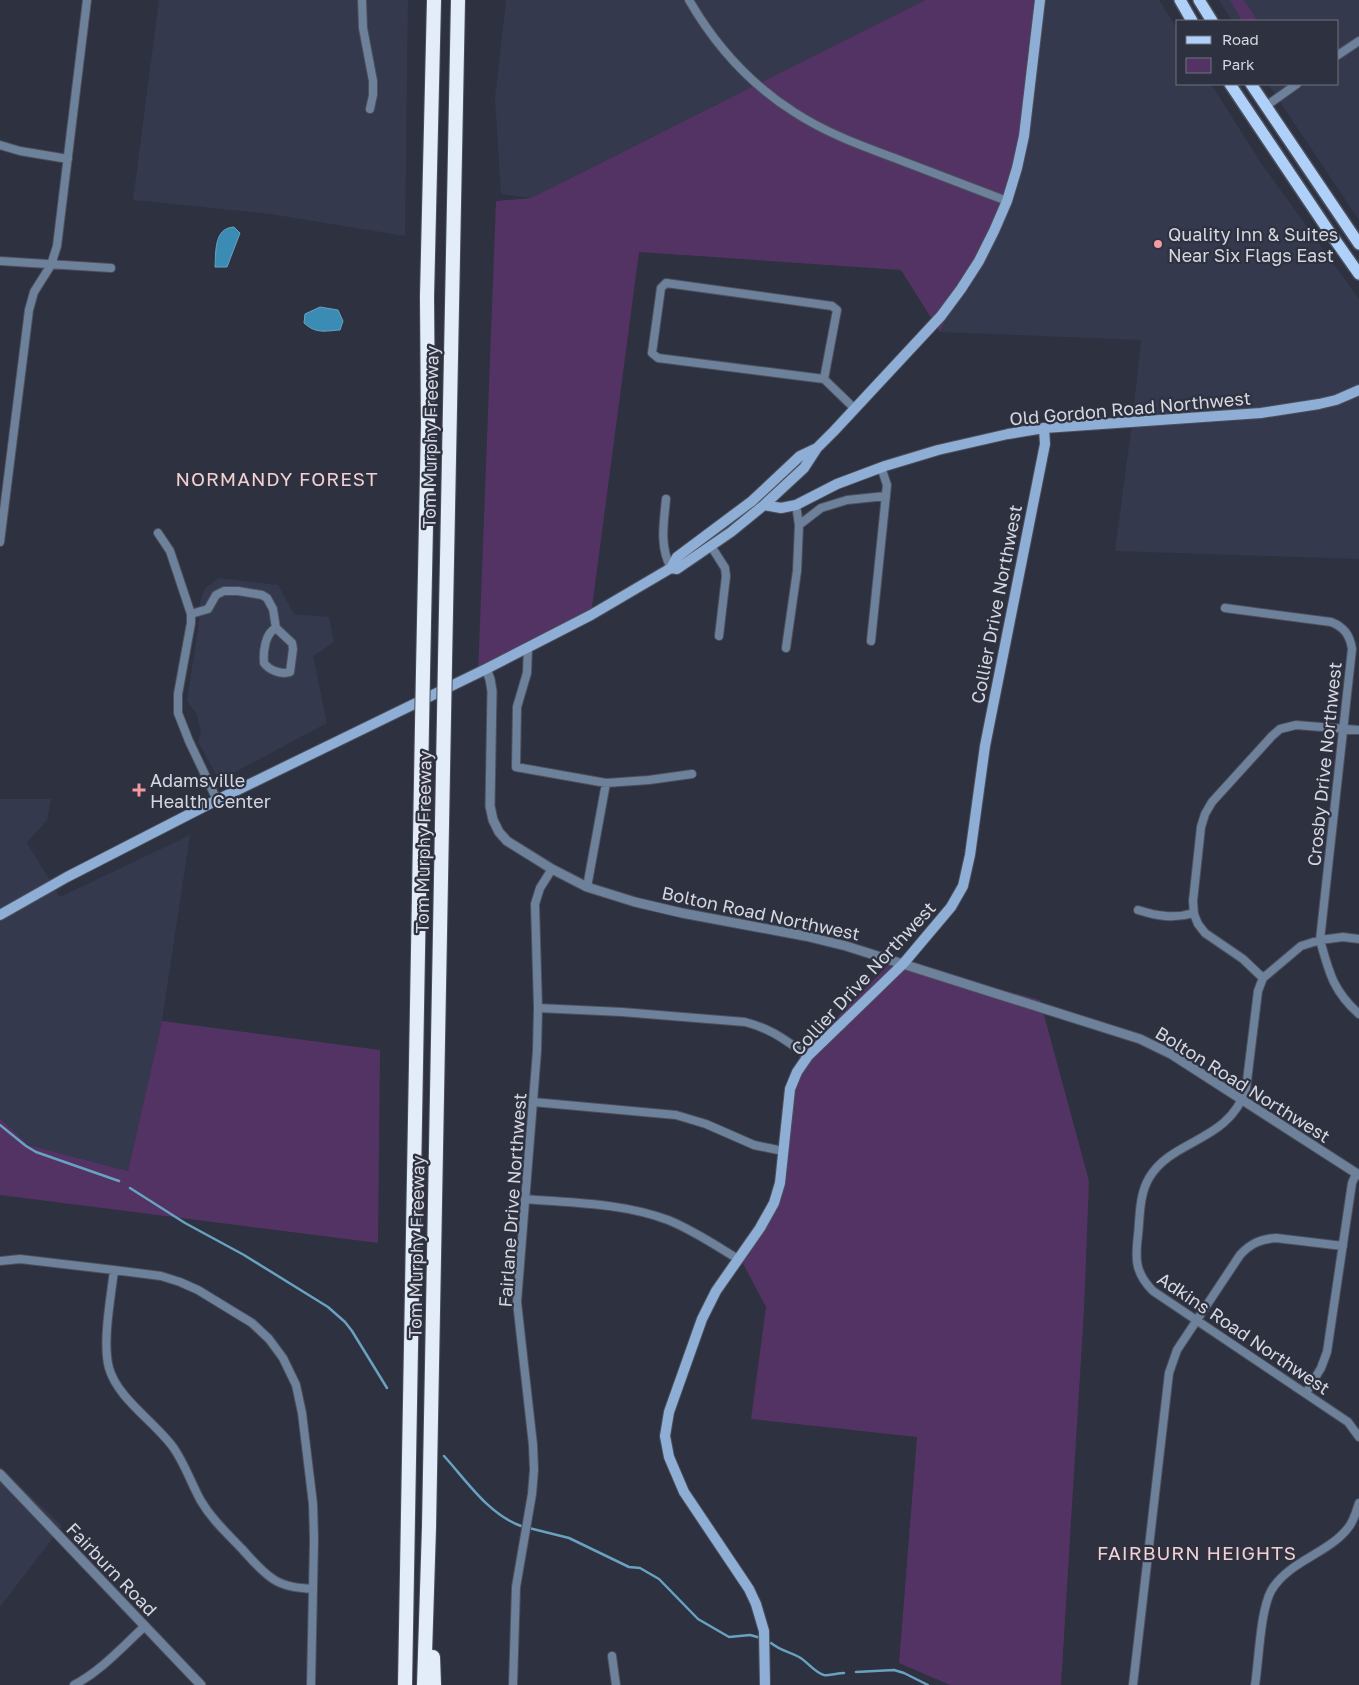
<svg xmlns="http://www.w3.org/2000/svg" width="1359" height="1685" viewBox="0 0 1359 1685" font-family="'Golos Text',sans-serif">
<rect width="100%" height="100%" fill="#2e313f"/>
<path fill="#34394d" d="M159,0H408L405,236L270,214L133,200Z
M506,0H925L531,198L501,194L495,98Z
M1034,0H1159L1178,30V84H1211L1261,163L1359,299V559L1115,551L1132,423L1141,340L940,332L957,296L1030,31Z
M1219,0H1359V220L1268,84H1338V21H1232Z
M219,578L278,585L294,614L329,617L334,642L313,656L327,723L224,778L217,776L198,742L201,731L196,713L187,701L199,622L200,602L205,588Z
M0,799H51L47,820L27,843L60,897L190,835L162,1021L128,1171L28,1145L0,1118Z
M0,1466L62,1526L0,1607Z"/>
<path fill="#533363" d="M925,0H1034L1018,148L998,225L957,296L940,332L901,270L639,252L591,615L478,675L496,201L531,198Z
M1230,0H1244L1257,20L1255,21H1242Z
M893,960L1040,1000L1089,1181L1084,1310L1061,1685H950L899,1663L917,1437L751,1419L766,1307L738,1254L778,1187L784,1133L800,1055Z
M162,1021L380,1050L378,1243L0,1195V1118L28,1145L128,1171Z"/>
<path fill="#3b8cb4" stroke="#69a2c1" d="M234,227L240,233L227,267H215C216,251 214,228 234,227Z
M320,307L338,310L343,321L340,330C325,331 316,334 304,323L305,314Z"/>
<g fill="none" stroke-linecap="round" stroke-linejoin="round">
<path stroke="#69a2c1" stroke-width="2.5" d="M0,1125L26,1146L36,1152L119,1181
M130,1188L185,1223L244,1255L328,1307L345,1322L352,1331L387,1388
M444,1456C466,1480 488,1514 521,1526
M529,1528L569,1538L629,1567L640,1568L659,1579L698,1619L729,1637L750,1635L761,1638
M771,1643C781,1651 788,1651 799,1657C808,1662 814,1672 824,1675C830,1676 838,1673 844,1673
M856,1672L894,1670L904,1673L928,1685"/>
<defs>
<path id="minor" d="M362,0L363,28L373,81V95L370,109
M689,0C715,45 750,84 794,112C826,133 862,146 897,159C934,173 970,187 1007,201
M1338,55L1359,41
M1266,106L1297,84
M0,145L20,151L68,159
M0,261L111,268
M824,379L837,310L832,306L666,283L661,288L652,353L658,358L824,379L855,409
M666,499C664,522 659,546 671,568
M799,525L821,508L847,500L886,496
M158,533L170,551L191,614V623L178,694V713L189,741L217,800
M0,542L29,310L34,292L51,265L57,246L87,0
M711,546L725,568L726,576L719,636
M1225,608L1331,622C1344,627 1350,635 1352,649L1320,940C1329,972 1333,991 1359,1014
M191,614L208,609L216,595L224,591H238L262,595L267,598L273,609L276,628L292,643L293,649L290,672C281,675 269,670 264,663C263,652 265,633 276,628
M871,641L887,485L881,467
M528,648L527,673L517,707L516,767L606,783L649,780L692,774
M786,648L797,571L799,525L796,505
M587,887L606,783
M1138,910C1157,916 1174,919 1194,913
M1359,939L1343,937L1320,940L1301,946L1263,978L1258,991L1246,1089C1228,1143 1173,1138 1149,1178C1139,1195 1140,1217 1138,1235C1135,1259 1135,1273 1153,1291L1348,1422L1359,1437
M1263,978L1243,959L1205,933L1198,924L1194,914L1193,901L1201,827L1205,814L1212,802L1272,736L1280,729L1296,725L1359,730
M538,1008L622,1012L745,1022C772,1029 785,1040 808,1056
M533,1102L676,1115L706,1124L754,1145L783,1151
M525,1199C572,1203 623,1203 668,1220C693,1230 715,1245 738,1259
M0,1261L20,1259L114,1270L161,1276L180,1282L198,1290L252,1323L269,1339L283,1358L296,1385L302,1413L313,1504L314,1539L311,1685
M114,1270C111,1297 102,1342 109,1368C118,1399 154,1421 173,1447C185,1464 191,1483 201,1501C212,1520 228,1534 243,1550C252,1560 261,1571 273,1579C285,1587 299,1588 313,1589
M1306,1393L1321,1368L1327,1352L1352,1183L1356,1174
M612,1656L616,1685
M74,1685C101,1671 122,1647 145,1626
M513,1685L516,1587L532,1494L534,1470L533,1445L517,1302L537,1051L538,1008L535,904L540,888L552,869
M1133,1685L1169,1373L1177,1350L1240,1255C1251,1243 1261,1239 1276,1238L1343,1246
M1255,1685C1259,1660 1260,1612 1271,1591C1288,1561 1328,1554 1348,1528C1354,1521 1356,1512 1359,1503"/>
<path id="tertiary" d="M486,669L490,679L492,691L490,806L493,820L499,832L507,841L552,869L587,887L635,902L682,913L805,936L846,946L1140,1039L1171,1054L1359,1175
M0,1474L201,1685"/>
<path id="secondary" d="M764,505L781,508L796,505L837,484L885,466L938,450L1008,434L1044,428L1261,413L1319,404L1336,400L1359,390
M671,568L677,569L731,532L764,505L804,468L817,448L834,431L941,316L961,289L979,261L994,231L1007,201L1017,168L1024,136L1040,0
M0,915L67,877L217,800L486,669L591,615L671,568L677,557L752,501L800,456L817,448
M765,1685L764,1631L756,1604L749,1589L684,1492L669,1457L665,1436L669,1412L702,1319L716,1291L760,1228L774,1203L780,1183L790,1089L797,1072L808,1056L903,964L951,907L963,886L970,855L985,746L1045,444L1044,428"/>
<path id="primary" d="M1180,0L1192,21
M1199,0L1212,21
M1230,84L1328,230L1359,274
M1251,84L1359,244"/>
<path id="motorway" d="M445,662L458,0
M423,672L428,425L427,297L434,0
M433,1657L434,1685
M405,1685L422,725
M424,1685L429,1527L444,716"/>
</defs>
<use href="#minor" stroke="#4c4f5c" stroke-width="10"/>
<use href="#tertiary" stroke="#4c4f5c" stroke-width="11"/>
<use href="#secondary" stroke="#4c4f5c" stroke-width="12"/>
<use href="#primary" stroke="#4c4f5c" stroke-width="14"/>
<use href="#motorway" stroke="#4c4f5c" stroke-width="16"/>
<use href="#minor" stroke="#6d819a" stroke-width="8"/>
<use href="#tertiary" stroke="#6d819a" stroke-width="9"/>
<use href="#secondary" stroke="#8eaed5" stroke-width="10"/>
<use href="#primary" stroke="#afd0f9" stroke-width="11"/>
<use href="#motorway" stroke="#e3edf9" stroke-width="14"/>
<defs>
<path id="motorway-bridge" d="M444,716L445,662
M422,725L423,672"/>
</defs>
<use href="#motorway-bridge" stroke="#4c4f5c" stroke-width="16" stroke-linecap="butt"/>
<use href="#motorway-bridge" stroke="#e3edf9" stroke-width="14"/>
</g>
<g fill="#f49aa3" stroke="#2e313f" stroke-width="2">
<circle cx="1158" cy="244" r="5"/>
<path d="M136.5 782.5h5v5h5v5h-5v5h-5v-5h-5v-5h5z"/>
</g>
<g text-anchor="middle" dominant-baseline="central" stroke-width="4.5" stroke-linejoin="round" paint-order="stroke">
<g font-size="18" fill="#d5d7e0" stroke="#2e313f" text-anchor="start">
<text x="1168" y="234">Quality Inn &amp; Suites<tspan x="1168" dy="21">Near Six Flags East</tspan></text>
<text x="150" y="780">Adamsville<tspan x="150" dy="21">Health Center</tspan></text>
</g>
<g font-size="18" fill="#d5d7e0" stroke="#2e313f">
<text transform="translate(1130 408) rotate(-5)">Old Gordon Road Northwest</text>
<text transform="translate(430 437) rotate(-89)">Tom Murphy Freeway</text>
<text transform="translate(996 604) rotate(-79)">Collier Drive Northwest</text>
<text transform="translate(1324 764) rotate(-84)">Crosby Drive Northwest</text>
<text transform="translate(423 842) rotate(-89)">Tom Murphy Freeway</text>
<text transform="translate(761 913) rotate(12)">Bolton Road Northwest</text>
<text transform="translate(863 978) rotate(-47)">Collier Drive Northwest</text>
<text transform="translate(1243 1084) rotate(32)">Bolton Road Northwest</text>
<text transform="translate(512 1200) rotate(-86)">Fairlane Drive Northwest</text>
<text transform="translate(416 1247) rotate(-89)">Tom Murphy Freeway</text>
<text transform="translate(1244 1333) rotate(34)">Adkins Road Northwest</text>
<text transform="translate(112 1569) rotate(46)">Fairburn Road</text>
</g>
<g font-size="19" letter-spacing="1" fill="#f3d0d2" stroke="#2e313f">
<text x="277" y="478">NORMANDY FOREST</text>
<text x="1197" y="1552">FAIRBURN HEIGHTS</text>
</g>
</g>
<rect x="1176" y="20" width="162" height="65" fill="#2e313f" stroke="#71737f"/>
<rect x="1186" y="36" width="25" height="8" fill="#afd0f9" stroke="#71737f"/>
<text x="1222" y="45" font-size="15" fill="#d5d7e0">Road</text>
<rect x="1186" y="58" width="25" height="15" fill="#533363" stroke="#71737f"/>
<text x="1222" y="70" font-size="15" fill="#d5d7e0">Park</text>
</svg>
